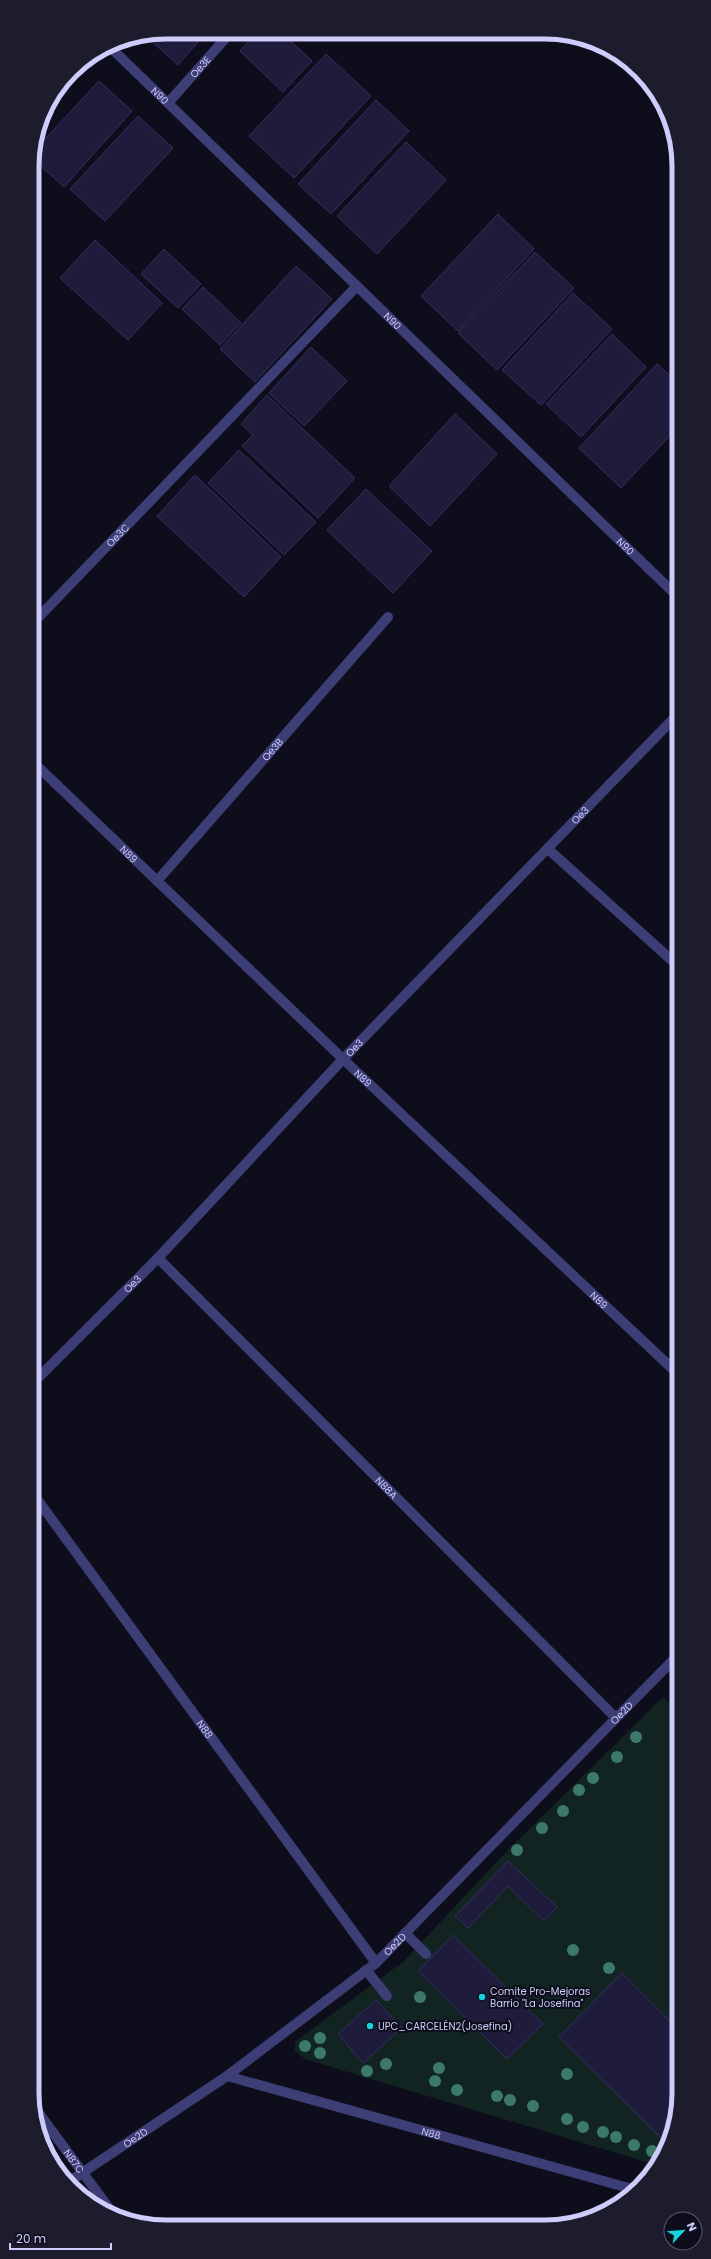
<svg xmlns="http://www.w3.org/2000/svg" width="711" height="2259" viewBox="0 0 711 2259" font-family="Poppins,sans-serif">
<rect width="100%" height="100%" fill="#0e0d1b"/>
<path fill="#112422" d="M663,1697L678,1712L679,2102L669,2144L656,2165L305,2059L295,2051V2042L404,1961L505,1853Z"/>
<path fill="#1f1b3a" stroke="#372f63" d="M166,32H203L205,34L178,65L146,36Z
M256,33H282L312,61L283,92L240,51Z
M326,54L371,96L294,178L249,136Z
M99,81L132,111L64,187L32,158L33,152Z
M376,100L409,131L331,214L298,184Z
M138,116L173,148L105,221L70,189Z
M406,142L446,180L377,254L337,216Z
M498,214L534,249L458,331L421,296Z
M95,240L162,303L128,340L60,278Z
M164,249L201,284L178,308L141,274Z
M535,252L574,288L497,370L458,333Z
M296,266L332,299L255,382L220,349Z
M203,287L241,323L220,345L182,309Z
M573,293L612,329L541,405L502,370Z
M612,334L646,367L581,437L546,404Z
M311,347L347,381L304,426L269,393Z
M657,364L674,379L669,384L677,391V428L621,488L579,448Z
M267,395L355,478L318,518L242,446L253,435L241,424Z
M455,414L497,454L430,526L389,486Z
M239,450L316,522L284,555L208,483Z
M195,475L281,557L244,597L157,516Z
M366,489L432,551L393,593L327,530Z
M508,1861L557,1907L544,1921L508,1886L468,1928L455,1916Z
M453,1935L543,2024L507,2059L418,1971Z
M622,1973L679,2030V2102L672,2131L663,2140L559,2037Z
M376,2000L402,2028L363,2063L338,2034Z"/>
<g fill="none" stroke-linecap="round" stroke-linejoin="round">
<g stroke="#3c3e75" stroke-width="10">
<path id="s1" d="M109,46L677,596"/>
<path id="s2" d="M169,102L231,32"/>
<path d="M32,231L36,227"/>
<path id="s3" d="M33,623L357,286"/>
<path id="s4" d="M33,762L343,1059L678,1374"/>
<path d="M548,849L677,965"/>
<path id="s5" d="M157,881L388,617"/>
<path id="s6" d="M158,1258L615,1717"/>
<path id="s7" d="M34,1382L158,1258L343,1059L677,715"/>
<path id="s8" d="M34,1495L376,1963"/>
<path d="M405,1933L426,1954"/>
<path d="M366,1970L387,1996"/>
<path id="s9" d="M227,2076L636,2190"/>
<path id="s10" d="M35,2108L114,2215"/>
<path id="s11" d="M67,2183L227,2076L376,1963L678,1655"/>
</g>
</g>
<g fill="#3c796c">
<circle cx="636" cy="1737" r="6"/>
<circle cx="617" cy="1757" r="6"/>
<circle cx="593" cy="1778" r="6"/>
<circle cx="579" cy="1790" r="6"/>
<circle cx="563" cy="1811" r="6"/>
<circle cx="542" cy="1828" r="6"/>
<circle cx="517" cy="1850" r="6"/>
<circle cx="573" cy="1950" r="6"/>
<circle cx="609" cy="1968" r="6"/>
<circle cx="420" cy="1997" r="6"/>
<circle cx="320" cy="2038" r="6"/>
<circle cx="305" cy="2046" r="6"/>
<circle cx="320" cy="2053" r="6"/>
<circle cx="386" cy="2064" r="6"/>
<circle cx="439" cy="2068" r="6"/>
<circle cx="367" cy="2071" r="6"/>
<circle cx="567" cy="2074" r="6"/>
<circle cx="435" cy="2081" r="6"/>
<circle cx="457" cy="2090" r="6"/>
<circle cx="497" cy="2096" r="6"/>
<circle cx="510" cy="2100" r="6"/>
<circle cx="533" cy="2106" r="6"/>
<circle cx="567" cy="2119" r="6"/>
<circle cx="583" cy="2127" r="6"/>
<circle cx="603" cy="2132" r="6"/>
<circle cx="616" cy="2137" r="6"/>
<circle cx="634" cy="2145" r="6"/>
<circle cx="652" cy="2151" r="6"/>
</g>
<g fill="#17d2da" stroke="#0e0d1b" stroke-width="1.5">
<circle cx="482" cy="1997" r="4"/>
<circle cx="370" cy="2026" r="4"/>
</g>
<g text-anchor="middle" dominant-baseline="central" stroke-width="4" stroke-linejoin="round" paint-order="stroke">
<g font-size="10" fill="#ceccfa" stroke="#0e0d1b">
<text stroke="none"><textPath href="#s2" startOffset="47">Oe3E</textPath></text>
<text stroke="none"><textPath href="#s1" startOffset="71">N90</textPath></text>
<text stroke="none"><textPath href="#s1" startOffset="395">N90</textPath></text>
<text stroke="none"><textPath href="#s3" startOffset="122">Oe3C</textPath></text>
<text stroke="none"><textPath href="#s1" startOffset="719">N90</textPath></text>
<text stroke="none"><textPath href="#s5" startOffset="175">Oe3B</textPath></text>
<text stroke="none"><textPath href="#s7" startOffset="787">Oe3</textPath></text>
<text stroke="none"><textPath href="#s4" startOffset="133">N89</textPath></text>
<text stroke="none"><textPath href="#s7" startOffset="463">Oe3</textPath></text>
<text stroke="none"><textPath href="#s4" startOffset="457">N89</textPath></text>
<text stroke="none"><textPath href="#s7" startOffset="139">Oe3</textPath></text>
<text stroke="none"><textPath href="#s4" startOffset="781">N89</textPath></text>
<text stroke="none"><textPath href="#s6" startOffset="324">N88A</textPath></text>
<text stroke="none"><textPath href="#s11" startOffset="730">Oe2D</textPath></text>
<text stroke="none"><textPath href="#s8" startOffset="290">N88</textPath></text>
<text stroke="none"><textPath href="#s11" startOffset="406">Oe2D</textPath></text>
<text stroke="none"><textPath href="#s9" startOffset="212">N88</textPath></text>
<text stroke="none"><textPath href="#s11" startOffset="82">Oe2D</textPath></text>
<text stroke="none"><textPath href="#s10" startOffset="66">N87C</textPath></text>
</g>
<g font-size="10" fill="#ceccfa" stroke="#0e0d1b" text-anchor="start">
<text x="490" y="1991">Comite Pro-Mejoras<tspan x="490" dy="12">Barrio "La Josefina"</tspan></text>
<text x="378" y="2026">UPC_CARCELÉN2(Josefina)</text>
</g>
</g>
<path d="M0 0H711V2259H0ZM166 39H545A127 127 0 0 1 672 166V2093A127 127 0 0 1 545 2220H166A127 127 0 0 1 39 2093V166A127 127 0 0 1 166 39Z" fill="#1d1c2d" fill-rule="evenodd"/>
<path fill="none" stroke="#ceccfa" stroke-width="5" d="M166 39H545A127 127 0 0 1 672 166V2093A127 127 0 0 1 545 2220H166A127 127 0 0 1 39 2093V166A127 127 0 0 1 166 39Z"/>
<g transform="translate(683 2231) rotate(64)"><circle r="19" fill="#0e0d1b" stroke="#5b5974"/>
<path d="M0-3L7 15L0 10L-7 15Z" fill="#17d2da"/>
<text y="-6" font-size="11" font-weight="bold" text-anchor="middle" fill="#ceccfa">N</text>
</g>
<path d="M10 2243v6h101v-6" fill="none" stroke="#ceccfa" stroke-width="2"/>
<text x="16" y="2243" font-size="12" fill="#ceccfa" stroke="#0e0d1b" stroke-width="3" paint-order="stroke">20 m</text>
</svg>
